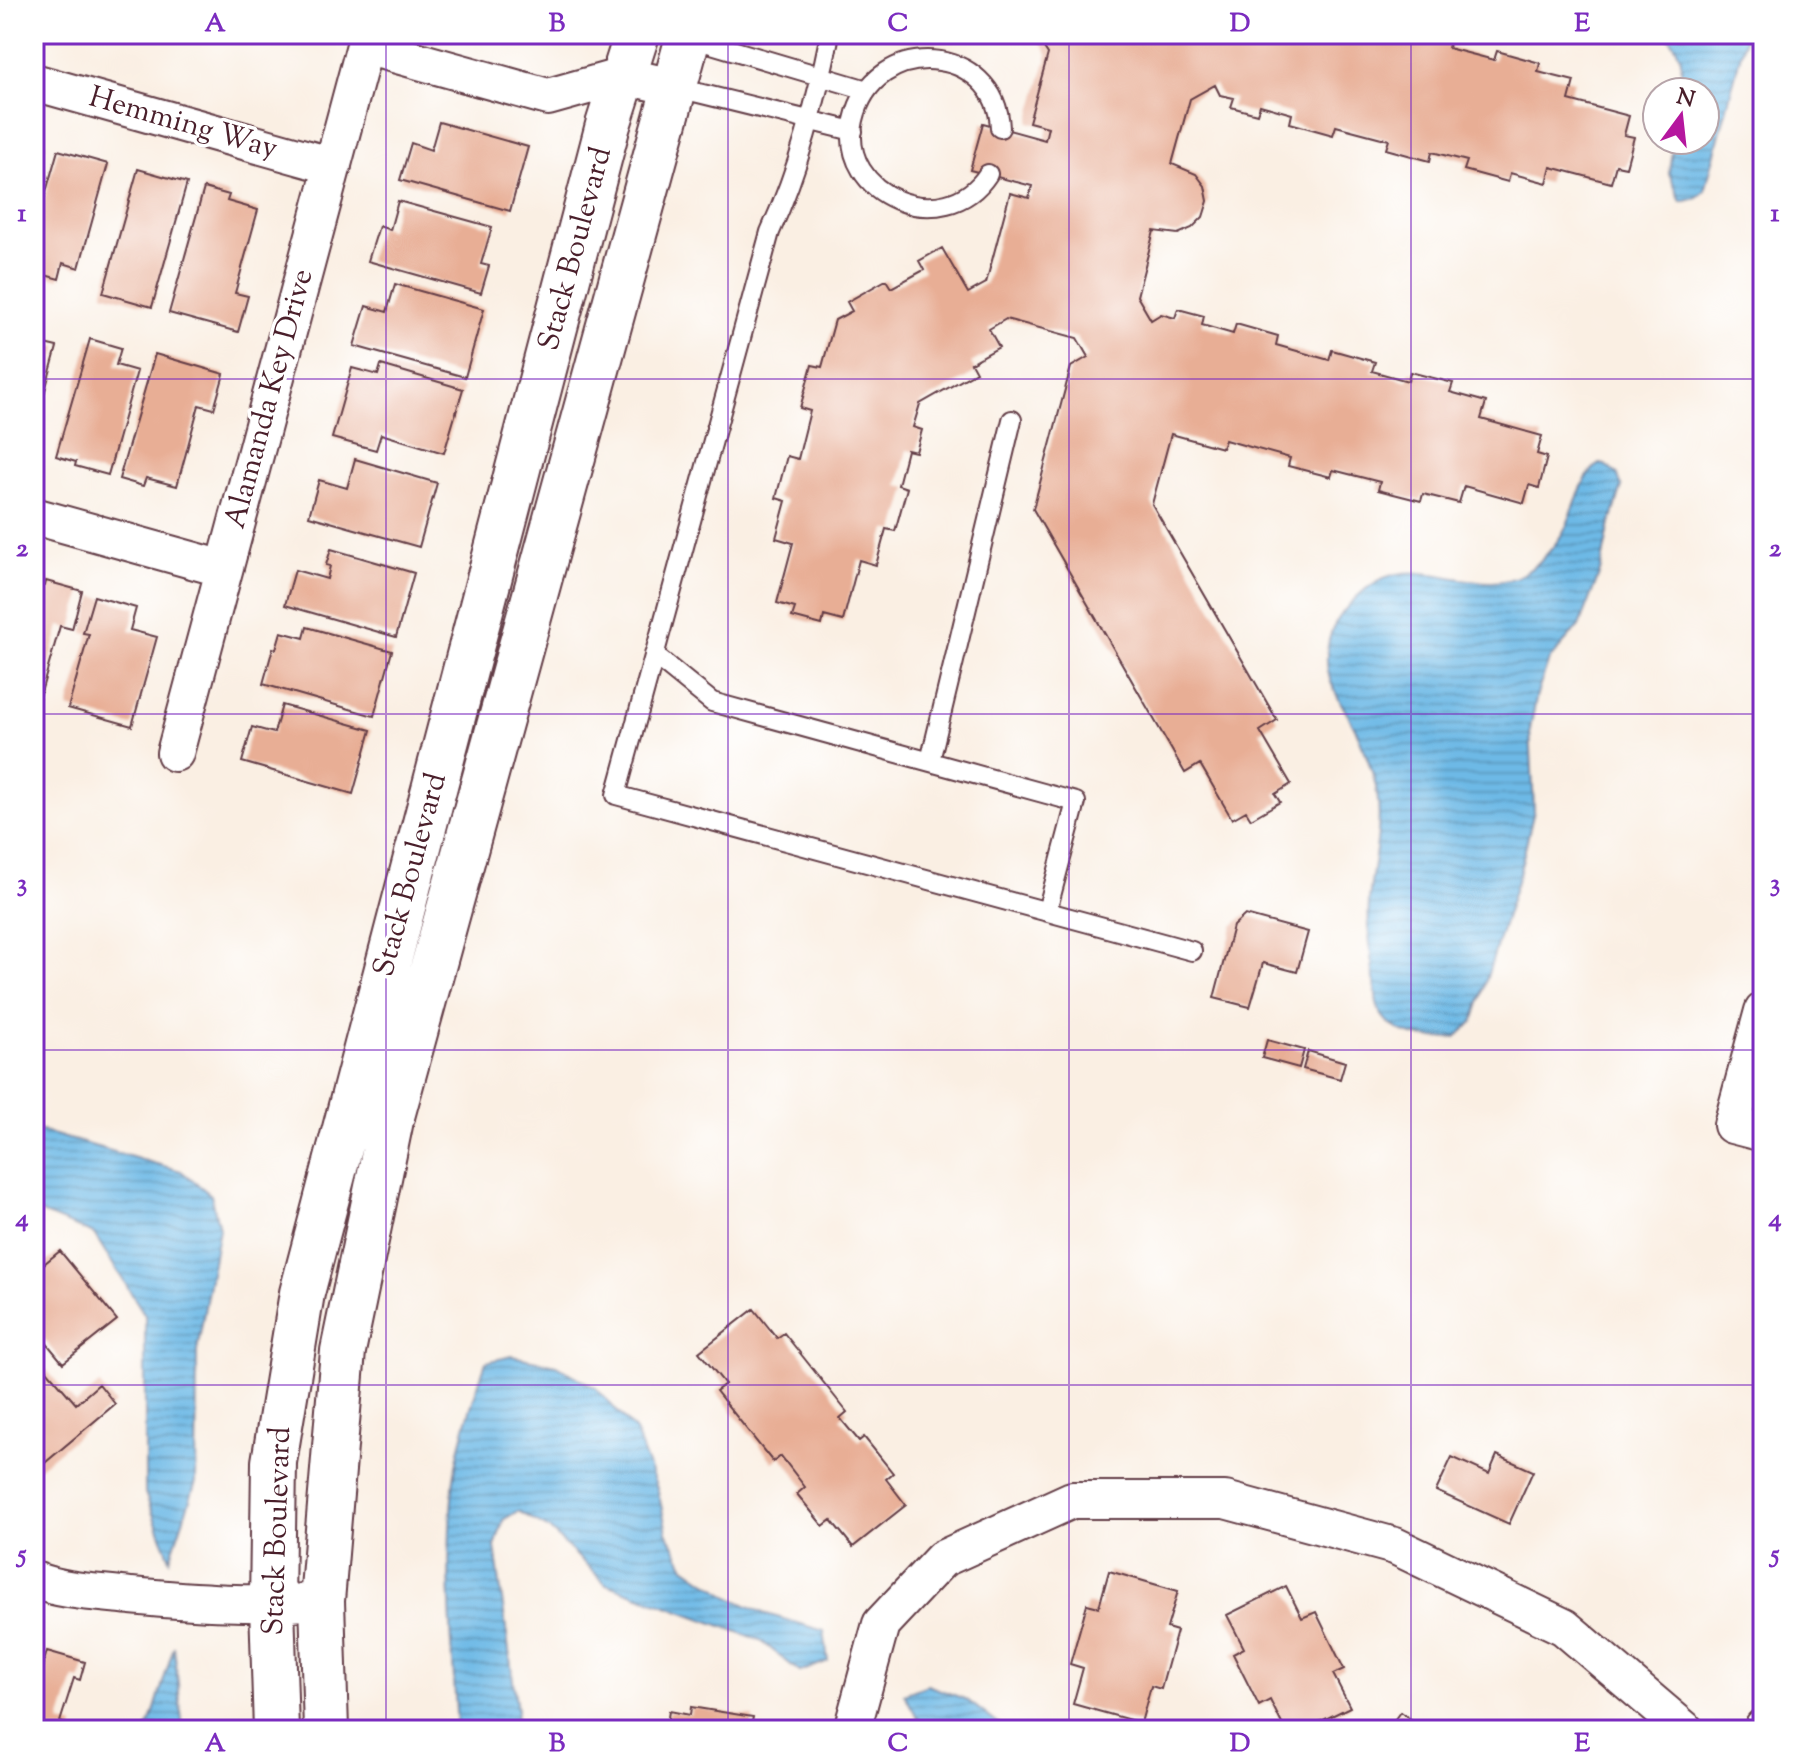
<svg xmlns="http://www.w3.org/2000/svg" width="1797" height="1764" viewBox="0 0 1797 1764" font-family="'Sorts Mill Goudy',serif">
<defs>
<pattern id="water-rules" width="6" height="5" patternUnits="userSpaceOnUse" patternTransform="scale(2)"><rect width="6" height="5" fill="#6db9e6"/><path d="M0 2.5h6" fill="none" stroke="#5c96bb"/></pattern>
</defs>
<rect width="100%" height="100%" fill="#fff"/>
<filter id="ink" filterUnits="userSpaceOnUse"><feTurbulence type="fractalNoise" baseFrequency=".0125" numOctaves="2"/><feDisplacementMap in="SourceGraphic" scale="16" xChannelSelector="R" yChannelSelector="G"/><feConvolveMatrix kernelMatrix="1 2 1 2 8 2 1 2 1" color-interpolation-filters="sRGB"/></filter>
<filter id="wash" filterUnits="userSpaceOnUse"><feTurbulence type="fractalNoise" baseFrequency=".006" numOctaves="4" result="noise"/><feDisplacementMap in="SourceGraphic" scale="32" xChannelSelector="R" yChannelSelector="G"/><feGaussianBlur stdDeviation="1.8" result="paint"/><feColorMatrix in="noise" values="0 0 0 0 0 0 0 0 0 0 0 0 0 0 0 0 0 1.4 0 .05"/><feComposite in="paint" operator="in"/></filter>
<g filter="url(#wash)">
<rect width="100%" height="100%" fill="#faefe3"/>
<path fill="url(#water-rules)" stroke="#5c6c88" stroke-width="2" d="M1666,34H1746L1705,191L1697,198L1681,202L1669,173L1673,140H1705V92H1679C1682,65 1686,56 1666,34Z
M1600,464L1605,465L1617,474L1622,487L1609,528L1600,572L1579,626L1549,660L1537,694L1530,729L1534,810L1520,871L1473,1022L1456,1037C1428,1041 1386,1036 1377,1004C1373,970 1367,935 1369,901C1372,866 1383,828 1377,793C1374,772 1364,749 1356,730C1340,698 1320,679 1329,640C1334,616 1362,588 1384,578C1429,558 1483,600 1526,572C1542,562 1558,543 1566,527C1574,510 1583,472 1600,464Z
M34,1129L181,1171L211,1195L219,1228L197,1351L196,1482L170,1559L145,1493V1315L94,1234L34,1210Z
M512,1356L556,1365L596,1388L635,1431L658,1491L667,1532L685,1567L727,1596L763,1613L824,1631L828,1661L800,1672L760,1640L606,1584L549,1529L518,1511L503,1520L495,1547L517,1710L515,1730H457C453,1653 445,1575 452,1498C455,1452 471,1405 486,1362Z
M174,1646L183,1730H146L152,1719Z
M927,1685L967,1700L1006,1730H929L923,1727L904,1694Z"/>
<g id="blocks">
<path fill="#e8ae95" d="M1035,34H1433L1450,39L1448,48L1494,60L1497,51L1540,63L1538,72L1574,81L1569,100L1629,116L1624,135L1634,137L1626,167L1616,165L1611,183L1551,167L1547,183L1510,173L1508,182L1464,170L1467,161L1432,152L1430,161L1386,149L1389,140L1336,126L1333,135L1290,123L1292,114L1260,105L1257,114L1231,107L1234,98L1220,95L1215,85L1190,99L1172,164L1196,174L1205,186L1208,201L1203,217L1192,228L1178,234L1154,231L1137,296L1151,320L1161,314L1175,318L1178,309L1204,316L1202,325L1233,334L1236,324L1278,336L1276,345L1329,360L1332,350L1375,362L1372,371L1408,381L1410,372L1453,383L1450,392L1486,402L1481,419L1542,436L1537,454L1547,457L1539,488L1529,485L1524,503L1464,486L1459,503L1423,494L1421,501L1378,490L1380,482L1333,470L1331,477L1288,466L1290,458L1225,440L1222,448L1171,434L1152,504L1277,720L1260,731L1291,784L1275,794L1280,802L1251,819L1246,811L1232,819L1200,764L1185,773L1033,509L1071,367L1088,357L1077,338L1006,319L989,329L999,347L971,363L976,372L920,404L913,427L922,430L916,452L907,450L898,485L907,488L895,531L886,529L876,565L859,560L843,621L824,616L822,625L792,617L795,608L777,603L793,543L776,538L786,501L776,498L787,456L798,459L810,411L800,408L812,365L822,367L835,320L852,311L847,302L886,280L891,288L924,270L919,261L942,248L968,293L986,283L1010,193L1029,198L1032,186L970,170L983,123L1045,140L1048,127L1029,122L1048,54Z
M439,122L528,147L510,211L400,180L411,143L431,150Z
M34,140L46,144L35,182H34Z
M58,150L108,164L79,268L63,263L59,279L34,272V234Z
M138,169L187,183L152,307L103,293Z
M204,188L229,195L227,201L258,210L235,293L248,296L238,332L169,313Z
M398,201L492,227L481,264L489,266L481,293L368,261L379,226L390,230Z
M395,284L484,309L465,377L354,346L366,306L387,312Z
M34,324L45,327L40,343L57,347L35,427Z
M90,339L121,348L116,365L137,371L108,475L75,466L76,462L56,456Z
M155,354L224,374L214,409L199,405L177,486L146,478L143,486L119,479Z
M381,365L463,389L444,453L381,434L376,450L332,438L352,368L378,375Z
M355,459L437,483L419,547L309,516L319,480L347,488Z
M331,549L414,573L396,637L285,605L295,570L327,579L330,566L326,565Z
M46,581L82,591L72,629L60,626L38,703L34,702V582L45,586Z
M94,596L136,608L130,630L157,637L132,726L68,708L89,634L83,633Z
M307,627L392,651L374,716L263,684L273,648L276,649L281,632L304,638Z
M282,705L371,730L353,794L242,762L252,727L274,733Z
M1762,797H1763V831L1754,828Z
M1245,915L1308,932L1297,972L1263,963L1250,1007L1214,998L1233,926Z
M1267,1040L1304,1050L1299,1068L1262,1058Z
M1308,1051L1345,1062L1340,1079L1303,1069Z
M60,1251L117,1320L63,1363L34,1328V1272Z
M754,1309L777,1338L784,1333L847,1412L840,1418L859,1441L864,1437L893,1473L886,1479L906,1505L853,1547L831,1520L823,1526L797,1494L805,1487L781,1456L773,1462L716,1391L725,1384L699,1352Z
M40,1362L76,1404L99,1384L115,1404L34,1472V1367Z
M1497,1455L1533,1471L1509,1524L1436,1491L1452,1457L1489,1474Z
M1109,1571L1178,1591L1167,1628L1177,1631L1161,1689L1151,1686L1141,1723L1073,1704L1083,1668L1070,1664L1087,1604L1099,1607Z
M1286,1586L1302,1618L1316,1612L1344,1669L1333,1674L1350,1707L1303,1730H1285L1270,1700L1259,1706L1233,1654L1244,1648L1227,1615Z
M47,1651L85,1662L80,1680L74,1678L60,1722L74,1726L73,1730H34V1670L41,1672Z
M691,1707L753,1717L751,1726L766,1730H666L669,1711L690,1715Z
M1400,1712L1427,1730H1387Z"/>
</g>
</g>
<g filter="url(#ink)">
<use href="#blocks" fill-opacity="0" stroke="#643e47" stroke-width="2"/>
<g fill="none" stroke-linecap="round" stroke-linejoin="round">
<defs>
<path id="lane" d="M830,34C816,103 799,168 770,232L616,795L1192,951
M688,37L867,90
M674,87L853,131
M988,174C945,240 836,196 854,120C874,33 997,45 1000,128
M654,655L712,702L1076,802L1047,911
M930,761L1012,420"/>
<path id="street" d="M365,46L548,97L623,76L674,87
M34,82L333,166
M34,516L224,569
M175,753L368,34
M1763,1011L1732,1125L1763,1133
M34,1580C65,1592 98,1592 131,1596C195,1602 258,1606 322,1601
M852,1730L881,1624L942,1559L1072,1500H1225L1395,1546L1564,1627L1685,1730
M1762,1730L1763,1727"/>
<path id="secondary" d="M276,1730L272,1605L274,1462L302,1293L608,125L637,34
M326,1730L322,1601L343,1351L391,1120L689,34"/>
</defs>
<use href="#lane" stroke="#643e47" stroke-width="22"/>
<use href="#street" stroke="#643e47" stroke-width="40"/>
<use href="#secondary" stroke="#643e47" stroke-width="48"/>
<use href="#lane" stroke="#fff" stroke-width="18"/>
<use href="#street" stroke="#fff" stroke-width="36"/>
<use href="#secondary" stroke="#fff" stroke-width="44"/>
</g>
</g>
<path fill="none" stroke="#7b2cbf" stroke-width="2" stroke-opacity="0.55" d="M386,34V1730M728,34V1730M1069,34V1730M1411,34V1730M34,379H1763M34,714H1763M34,1050H1763M34,1385H1763"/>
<g text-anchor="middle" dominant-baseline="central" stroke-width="7" stroke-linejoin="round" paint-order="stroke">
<g font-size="30" fill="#4a1f2b" stroke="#fff">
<text transform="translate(183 124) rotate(16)">Hemming Way</text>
<text transform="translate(576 249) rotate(-75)">Stack Boulevard</text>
<text transform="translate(270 399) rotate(-75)">Alamanda Key Drive</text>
<text transform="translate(411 875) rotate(-75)">Stack Boulevard</text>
<text transform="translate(278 1531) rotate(-88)">Stack Boulevard</text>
</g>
</g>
<rect width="1797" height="1764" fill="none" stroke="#fff" stroke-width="88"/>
<g transform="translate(1681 116) rotate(15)"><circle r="38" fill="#ffffff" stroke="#b7a5aa" stroke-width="2"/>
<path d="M0-6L14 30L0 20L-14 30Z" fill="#b5179e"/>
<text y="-12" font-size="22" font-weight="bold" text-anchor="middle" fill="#4a1f2b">N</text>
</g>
<rect x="44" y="44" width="1709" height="1676" fill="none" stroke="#7b2cbf" stroke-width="3"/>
<g font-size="26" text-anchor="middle" font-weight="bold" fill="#7b2cbf">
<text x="215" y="31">A</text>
<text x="557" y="31">B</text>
<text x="898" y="31">C</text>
<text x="1240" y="31">D</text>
<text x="1582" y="31">E</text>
<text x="22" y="221">1</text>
<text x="1775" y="221">1</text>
<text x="22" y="556">2</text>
<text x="1775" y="556">2</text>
<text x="22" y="891">3</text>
<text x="1775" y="891">3</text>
<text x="22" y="1226">4</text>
<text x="1775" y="1226">4</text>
<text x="22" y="1562">5</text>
<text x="1775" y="1562">5</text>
<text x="215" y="1751">A</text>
<text x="557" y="1751">B</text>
<text x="898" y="1751">C</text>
<text x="1240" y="1751">D</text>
<text x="1582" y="1751">E</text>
</g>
</svg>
